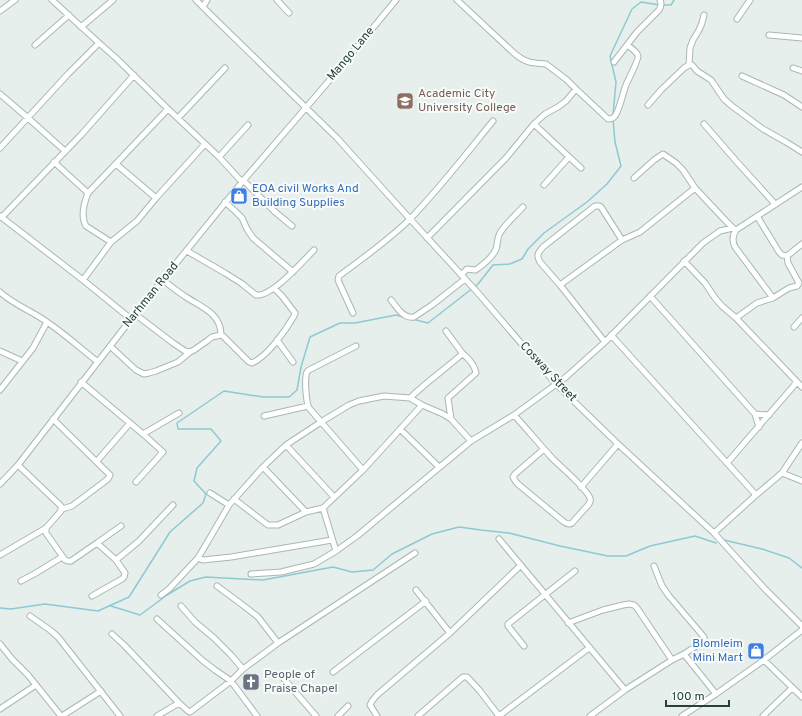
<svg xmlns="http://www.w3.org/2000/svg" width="802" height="716" viewBox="0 0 802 716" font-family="Overpass,sans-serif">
<rect width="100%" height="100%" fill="#e6efeb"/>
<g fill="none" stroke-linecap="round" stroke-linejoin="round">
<path stroke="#8ec9d4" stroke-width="1.5" d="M613,115L616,82L610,56L632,9L641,2L660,5H671L674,0
M412,319L428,323L478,284L493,265L510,264L522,259L528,249L544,233L587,202L607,184L621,166L615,142L613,119
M724,540L762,549L789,558L802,568
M111,606L140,615L167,595L190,581L206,577L263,580L333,567L352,572L373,570L392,554L432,534L459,527L481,530L509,533L560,546L608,556H626L650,546L695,536L716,543
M0,608L11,609L45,604L98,611L129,597L170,532L203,503L206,494L194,481L197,468L221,441L211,429H178L177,423L224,391L263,397H289L297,390L301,367L310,337L340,323H355L396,315L403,317"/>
<defs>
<path id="street" d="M52,0L99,43L116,58L168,109L219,157L242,182
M196,0L213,17L337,138L410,219L478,293L556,384L618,444L714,533L765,589L802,626
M277,0L289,13
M457,0L515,54C521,59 528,63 536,63C539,64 542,63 546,64L567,80L576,89
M203,7L207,0
M0,11L15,0
M737,19L750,0
M81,27L113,0
M769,35L802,38
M35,45L69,15
M614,62L637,32L659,10C661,7 662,4 660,0
M689,65L690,48L693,40L699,30L702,23L704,15
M793,68L802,71
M742,76L784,95L802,107
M0,94L28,118L65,151
M648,105L661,90L684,68L689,65H692L697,71L711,80L724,99L732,106L763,129L786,142L802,152
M178,118L225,68
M534,124L581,168
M704,124L737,162L775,204
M0,148L68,74L99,43
M219,157L248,125
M54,162L88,193
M116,164L156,198
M634,178L654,160L663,154L676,163L683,170L695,188L724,219L735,230
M243,180L274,211L292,226
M544,185L569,157
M225,202L235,211L242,218L247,229L253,238L293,272
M0,216L83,280L131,319
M757,216L779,252L782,255L787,256L802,244
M2,217L81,135L134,75
M427,238L506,158L534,124L545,114L558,107L566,101L576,89L608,119C611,119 612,119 614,117C619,113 623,92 626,85C628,80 639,59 638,56C637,52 630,47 627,45
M111,242L86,226C80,216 84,203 88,193L168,109
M187,251L225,273L241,283L256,295C272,297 303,261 314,250
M684,261L705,283L715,298L722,306L736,318L802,387
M461,275L467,269L475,270L477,269C484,264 493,257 496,249C498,243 497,238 500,233C505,224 516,215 523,207
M83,280L111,242L137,221L156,198L205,144
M163,280C171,286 178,292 186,297C201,307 221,313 221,335
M560,285L622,240L640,232L695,188
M0,292C14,305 32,311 47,322C65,334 81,349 98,362
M650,296L755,414L769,415
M773,298L789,288L797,286L799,283L788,263L787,256
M391,300C397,307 403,319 414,317L432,305L465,279
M353,313L338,280L339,276C363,258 389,240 410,219C440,188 466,154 493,121
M135,314L173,343L185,351L190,352
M736,318L757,303L773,298L735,247C732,241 732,236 736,230L802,187
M794,327L802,318
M221,335L223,336L249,362L252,363C267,357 286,330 294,316L295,313L282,296L274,288
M611,335L756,495
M277,340L293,362
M605,342L560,285L540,262C536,255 538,253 543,247L595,206H599L601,207L622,240
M110,346L136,370L144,374L149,373L156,371L178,362L190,352L194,350L207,341L212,337L221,335
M356,346L309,370C307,372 306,372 306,376C305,382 306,402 309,408L363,470
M0,351L22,361
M81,382L143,434L163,452L136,482
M0,390L33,348L47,322
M410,398C426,382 444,370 461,355L462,353L460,350L446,331
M755,414L759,427
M514,415C527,429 540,445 553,459C562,468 586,488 590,498C591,501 590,502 589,504L572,523C569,525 567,524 564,522L519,485L516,482L513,477L515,474L544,449
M264,416L308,406
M53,419L110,475L108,479L72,506L62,509
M451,419L448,398L476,373C475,365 468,358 462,353
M400,429L439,467
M143,434L179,413
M286,445L334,497
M97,461L130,423
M727,463L797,382
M18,465L61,506V511L46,528V533L65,560L68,561H71L97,543L116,560L125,573L124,577L122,579L92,596
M263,467L306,512
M782,473L802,481
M0,484L18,465L135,314L242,182L334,75L396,0
M581,487L618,444
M210,493L229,505
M234,499L268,525H278L306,512L323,508L363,470L422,405
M323,508L336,551
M714,533L756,495L782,473L802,443
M499,539L625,690
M97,543L121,526
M0,555L46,528
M198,558L203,560L231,557L332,540
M116,560L139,541L173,505
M251,574L281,572L314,564L336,551L357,536L471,441L514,415L566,377L605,342L703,243L720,231L733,228
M21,581L36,573L62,557
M217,586L240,603L258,617L278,643
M416,590L450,633
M161,595L169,589L198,558L211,536L229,505L263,467L286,445L321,422L349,405L359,401L384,396L410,398L422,405L443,414L451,419L471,441
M181,606L195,622L214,638L231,655L243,669
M30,616L50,630L58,637L120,716
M157,619L202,660L215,670L231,681L257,716
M568,623L603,610L623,605L629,604L634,605L637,608L672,660
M112,634L124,645L179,703L188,711L190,712L231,681L243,669L278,643L415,553
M0,644L12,659L28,675L61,716
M524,646L508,626V624L575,571
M684,654L716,694
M764,660L802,697
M333,672L426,601
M284,679L316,716
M0,709L36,685
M62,716L101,691
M157,716L179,703
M338,716L348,706
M377,716L370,705L372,701L377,695L450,633L521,565
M418,716L463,677H467L480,691L499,716
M499,716L589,648
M590,716L625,690L672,660L684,654L704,641V637L669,596L662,586L654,566
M682,716L716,694L764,660L802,630
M763,716L792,688"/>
</defs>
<use href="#street" stroke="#a8b8b2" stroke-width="7"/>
<use href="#street" stroke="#fff" stroke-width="5"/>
</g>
<defs>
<symbol id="university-square" viewBox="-11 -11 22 22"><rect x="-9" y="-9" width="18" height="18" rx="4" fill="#8d6e63" stroke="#f7fbf9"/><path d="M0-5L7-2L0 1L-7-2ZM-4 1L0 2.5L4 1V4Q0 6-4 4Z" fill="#fff"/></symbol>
<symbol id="shop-square" viewBox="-11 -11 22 22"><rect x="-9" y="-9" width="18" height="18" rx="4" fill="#3f7fe0" stroke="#f7fbf9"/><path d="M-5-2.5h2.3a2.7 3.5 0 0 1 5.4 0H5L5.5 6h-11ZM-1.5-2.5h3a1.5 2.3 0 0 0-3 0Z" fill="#fff"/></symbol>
<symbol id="church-square" viewBox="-11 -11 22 22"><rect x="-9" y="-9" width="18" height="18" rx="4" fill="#6b7280" stroke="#f7fbf9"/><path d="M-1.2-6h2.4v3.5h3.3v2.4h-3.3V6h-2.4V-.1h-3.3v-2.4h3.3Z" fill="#fff"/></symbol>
</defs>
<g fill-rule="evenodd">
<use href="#university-square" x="395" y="91" width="20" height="20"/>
<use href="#shop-square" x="229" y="186" width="20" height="20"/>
<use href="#shop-square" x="746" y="641" width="20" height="20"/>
<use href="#church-square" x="241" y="672" width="20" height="20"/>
</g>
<g text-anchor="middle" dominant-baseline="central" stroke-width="4" stroke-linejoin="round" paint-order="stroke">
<g font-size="12" fill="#24423a" stroke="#f7fbf9">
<text transform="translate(351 54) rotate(-50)">Mango Lane</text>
<text transform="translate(151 295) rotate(-51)">Narhman Road</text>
<text transform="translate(548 372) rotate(47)">Cosway Street</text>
</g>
<g font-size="12" fill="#785e54" stroke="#f7fbf9" text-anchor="start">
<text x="418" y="94">Academic City<tspan x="418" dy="14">University College</tspan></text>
</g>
<g font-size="12" fill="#366cbe" stroke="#f7fbf9" text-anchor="start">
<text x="252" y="189">EOA civil Works And<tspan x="252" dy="14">Building Supplies</tspan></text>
<text x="743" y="644" text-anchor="end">Blomleim<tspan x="743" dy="14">Mini Mart</tspan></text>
</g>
<g font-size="12" fill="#5b616d" stroke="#f7fbf9" text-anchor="start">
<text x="264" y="675">People of<tspan x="264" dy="14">Praise Chapel</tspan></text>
</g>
</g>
<path d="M666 700v6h63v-6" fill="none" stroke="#24423a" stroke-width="2"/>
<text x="672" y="700" font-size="12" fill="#24423a" stroke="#f7fbf9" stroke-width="3" paint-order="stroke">100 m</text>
</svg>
